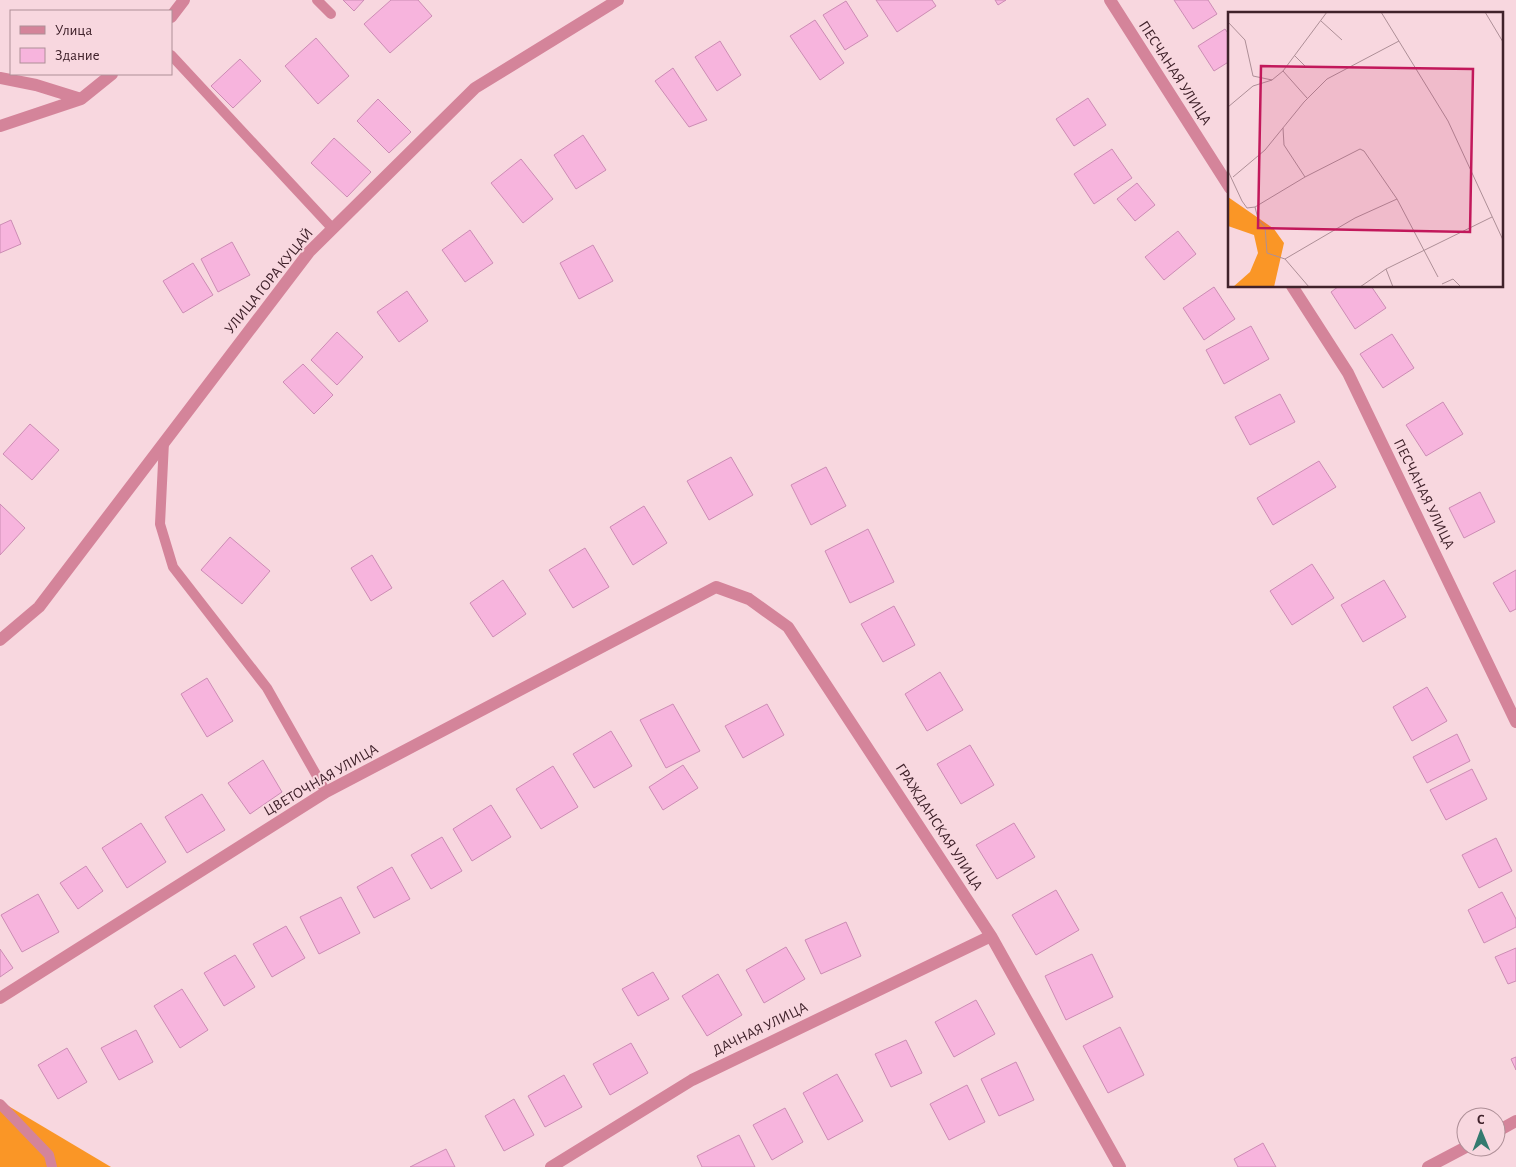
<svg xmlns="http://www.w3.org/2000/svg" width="1516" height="1167" viewBox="0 0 1516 1167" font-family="'Alegreya Sans',sans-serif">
<rect width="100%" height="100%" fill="#f8d7df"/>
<path fill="#fa9626" d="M0,1101L111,1167H0Z"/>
<path fill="#f7b4dd" stroke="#cc8cb4" d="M343,0H364L354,11Z
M391,0H418L432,16L390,53L364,24Z
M876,0H932L936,6L897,32Z
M995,0H1006L998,5Z
M1174,0H1208L1217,14L1193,29Z
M846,1L868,36L845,50L823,15Z
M815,20L844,63L820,80L790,36Z
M1225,29L1230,36V61L1214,71L1198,46Z
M316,38L349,76L318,104L285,66Z
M720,41L741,75L717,91L695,57Z
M240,59L261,81L233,108L211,86Z
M673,68L707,120L689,127L655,81Z
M1088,98L1106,125L1074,146L1056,119Z
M378,99L411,132L389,153L357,121Z
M583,135L606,170L576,189L554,155Z
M334,138L371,172L347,197L311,163Z
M1112,149L1132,178L1094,204L1074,174Z
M521,159L553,199L523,223L491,183Z
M1137,183L1155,205L1135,221L1117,199Z
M11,220L21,244L0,253V225Z
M470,230L493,263L465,282L442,250Z
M1178,231L1196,254L1164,280L1145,257Z
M232,242L250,275L218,292L201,259Z
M593,245L613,281L579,299L560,263Z
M193,263L213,295L183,313L163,281Z
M1339,286H1371L1386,308L1355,329L1331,292Z
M1214,287L1235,319L1204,340L1183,308Z
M407,291L428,321L399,342L377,312Z
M1251,326L1269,359L1224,384L1206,350Z
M337,332L363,357L337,385L311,360Z
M1392,334L1414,368L1383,388L1360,354Z
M303,364L333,395L314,414L283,382Z
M1280,394L1295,422L1250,445L1235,417Z
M1443,402L1463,434L1426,456L1406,425Z
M30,424L59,450L32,480L3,454Z
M731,457L753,495L709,520L687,481Z
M1319,461L1336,487L1273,525L1257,498Z
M826,467L846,506L811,525L791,485Z
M1480,492L1495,522L1464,538L1449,508Z
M0,504L25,528L0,555Z
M644,506L667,543L633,565L610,527Z
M868,529L894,582L850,603L825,551Z
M230,537L270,571L242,604L201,570Z
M585,548L609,587L573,608L549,570Z
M372,555L392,588L371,601L351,568Z
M1312,564L1334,598L1292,625L1270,591Z
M1516,570V609L1510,612L1493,583Z
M503,580L526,614L493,637L470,603Z
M1384,580L1406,617L1363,642L1341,605Z
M894,606L915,645L883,662L861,624Z
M940,672L963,710L927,731L905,694Z
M207,678L233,721L207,737L181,694Z
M1427,687L1447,721L1412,741L1393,707Z
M673,704L700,751L666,768L640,720Z
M767,704L784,735L743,758L725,726Z
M611,731L632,766L594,788L573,754Z
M1457,734L1470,761L1427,783L1413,757Z
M970,745L994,785L961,804L937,764Z
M263,760L282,792L250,814L228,783Z
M683,765L698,788L663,810L649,787Z
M553,766L578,807L541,829L516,789Z
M1472,769L1487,799L1446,820L1430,790Z
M202,794L225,830L187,853L165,817Z
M491,805L511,837L472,861L453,829Z
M141,823L166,862L127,888L102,848Z
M1014,823L1035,857L997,879L976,845Z
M442,837L462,871L431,889L411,855Z
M1496,838L1512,871L1479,888L1462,855Z
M86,866L103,891L78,909L60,883Z
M392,867L410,899L374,918L357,887Z
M1056,890L1079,930L1036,955L1012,915Z
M1502,892L1516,919V927L1484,943L1468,910Z
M38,894L59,932L22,952L1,915Z
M341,897L360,933L319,954L300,917Z
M846,922L861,956L821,974L805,940Z
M286,926L305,958L272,977L253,944Z
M786,947L805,979L764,1003L746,970Z
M1516,948V981L1508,984L1495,957Z
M0,949L13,968L0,977Z
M1092,954L1113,997L1066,1020L1045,976Z
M235,955L255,987L224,1006L204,973Z
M653,972L669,999L638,1016L622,989Z
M718,974L742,1015L707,1036L682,996Z
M182,989L208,1030L180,1048L154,1006Z
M976,1000L995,1034L954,1057L935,1022Z
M1120,1027L1144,1075L1108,1093L1083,1046Z
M136,1030L153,1062L119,1080L101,1048Z
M906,1040L922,1073L891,1087L875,1054Z
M631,1043L648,1073L610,1095L593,1064Z
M67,1048L87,1082L58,1099L38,1065Z
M1516,1057V1070L1511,1059Z
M1016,1062L1034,1100L999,1116L981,1079Z
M837,1074L863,1121L828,1140L803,1093Z
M564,1075L582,1107L545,1127L528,1096Z
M967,1085L985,1122L949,1140L930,1104Z
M514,1099L534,1135L504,1151L485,1116Z
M785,1108L803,1142L772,1160L753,1125Z
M739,1135L755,1167H702L697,1156Z
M1263,1143L1276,1167H1238L1234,1159Z
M446,1149L455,1167H410Z"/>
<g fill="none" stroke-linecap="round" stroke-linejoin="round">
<path stroke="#d4849a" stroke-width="10" d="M317,0L331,14
M171,55L333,229
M164,442L160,524L173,567L267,688L326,792
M0,1104L49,1155L52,1167"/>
<path stroke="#d4849a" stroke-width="12" d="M1110,0L1230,188
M171,17L184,0
M0,78L36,85L81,99
M0,126L81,99L112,74
M1292,286L1348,373L1516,722
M0,640L39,607L309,252L475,88L618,0
M0,998L326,792L716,587L749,599L788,627L991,936L1120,1167
M1496,1132L1516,1121
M551,1167L692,1080L991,936
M1428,1167L1466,1147"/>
</g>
<g text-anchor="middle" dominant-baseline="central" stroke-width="4" stroke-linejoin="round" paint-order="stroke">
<g font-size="15" fill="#40222b" stroke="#f8d7df">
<text transform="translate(1175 73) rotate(57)">ПЕСЧАНАЯ УЛИЦА</text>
<text transform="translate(269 281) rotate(-51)">УЛИЦА ГОРА КУЦАЙ</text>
<text transform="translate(1424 494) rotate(64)">ПЕСЧАНАЯ УЛИЦА</text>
<text transform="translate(321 780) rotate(-30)">ЦВЕТОЧНАЯ УЛИЦА</text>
<text transform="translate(939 827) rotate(57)">ГРАЖДАНСКАЯ УЛИЦА</text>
<text transform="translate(760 1029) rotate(-26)">ДАЧНАЯ УЛИЦА</text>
</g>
</g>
<g transform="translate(1228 12)">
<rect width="275" height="275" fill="#f8d7df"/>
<path d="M0,185L46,217L56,231L46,275H5L22,260L30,241L26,223L0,214Z" fill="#fa9626"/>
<path fill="none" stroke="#ae8f97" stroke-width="1" d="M153,0L220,109L275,228M257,0L275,30M93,9L114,28M0,10L17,28L25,64L44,68M67,44L79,56M55,59L79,86M0,95L25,74L44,68L55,59L99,0M55,116L56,133L77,165M0,159L14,189L19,196L27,195L30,207L37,215L39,241L57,247L81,275M5,165L37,138L76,90L99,67L171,29M27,195L77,165L132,137L136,139L169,187L210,265M57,247L127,206L169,187M158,257L165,275M214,272L225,267L233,275M132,275L158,257L264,205"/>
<path fill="#c2185b" fill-opacity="0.15" stroke="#c2185b" stroke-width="2.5" d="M33,54L245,57L242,220L30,216Z"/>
<rect width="275" height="275" fill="none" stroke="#40222b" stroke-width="2.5"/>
</g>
<rect x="10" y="10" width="162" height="65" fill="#f8d7df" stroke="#ae8f97"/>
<rect x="20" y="26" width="25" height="8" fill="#d4849a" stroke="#ae8f97"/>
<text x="55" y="35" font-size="15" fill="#40222b">Улица</text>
<rect x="20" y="48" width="25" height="15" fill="#f7b4dd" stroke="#ae8f97"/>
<text x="55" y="60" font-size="15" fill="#40222b">Здание</text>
<g transform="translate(1481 1132) rotate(359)"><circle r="24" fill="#f8d7df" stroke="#ae8f97"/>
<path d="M0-4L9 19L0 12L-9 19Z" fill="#347a6f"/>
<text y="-8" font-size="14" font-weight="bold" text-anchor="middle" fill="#40222b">С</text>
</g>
</svg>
